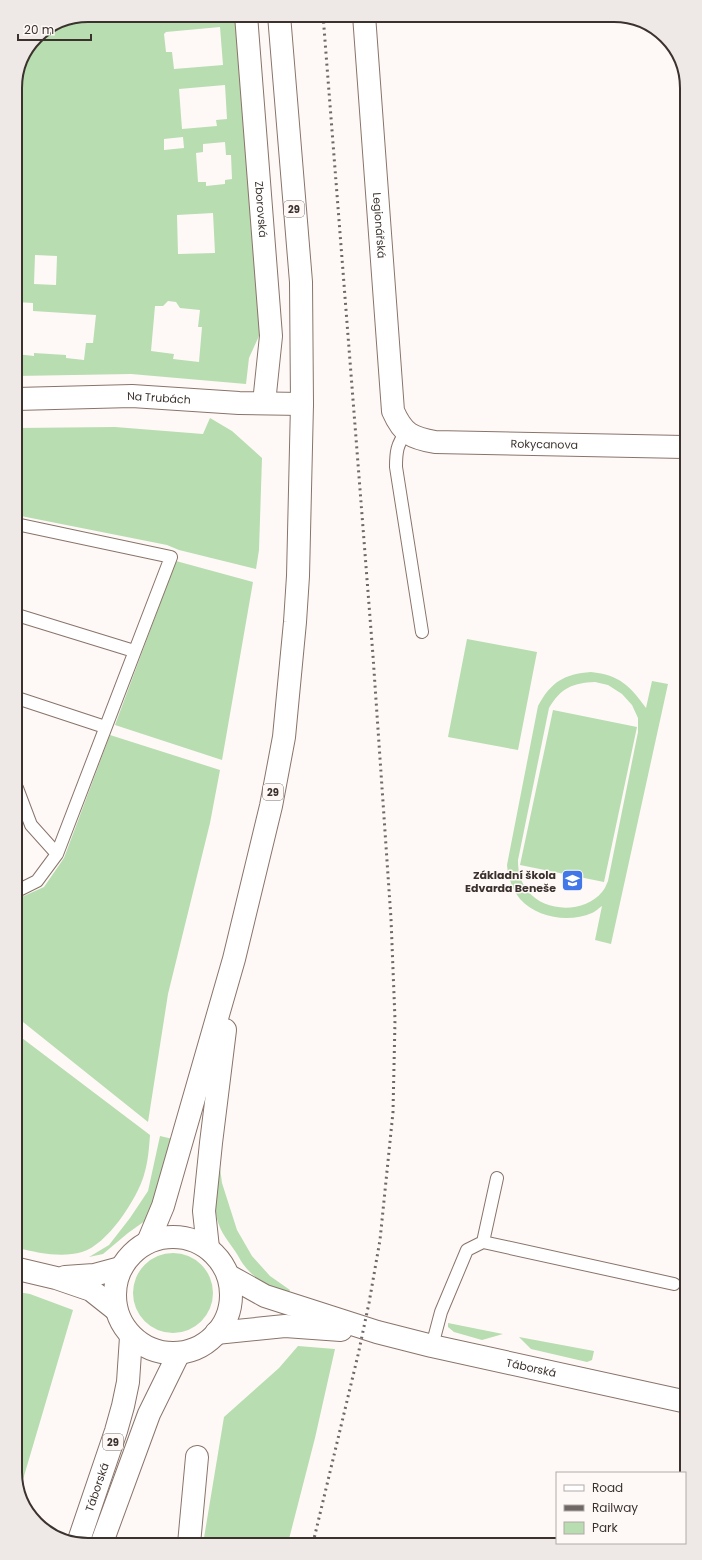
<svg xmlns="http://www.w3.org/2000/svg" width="702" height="1560" viewBox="0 0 702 1560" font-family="Poppins,sans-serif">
<rect width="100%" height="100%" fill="#fef9f7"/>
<path fill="#b8ddb0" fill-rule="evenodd" d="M88,15H237L263,327L249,358L246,384L131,374L16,376V354L34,356V353L66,355V358L84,360L86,343H93L96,315L33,311V303L16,302L15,83L36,36L60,20ZM220,27L223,65L174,69L172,52H166L164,34L166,32ZM225,85L227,119L216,120L217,126L182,129L179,89ZM183,137L184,148L164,150V139ZM225,142L226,155H231L232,179L225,180V184L206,186V182H198L196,153L203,152V144ZM213,213L215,253L178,254L177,215ZM35,255L57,256L56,285L34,284ZM168,301L176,302L180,308L200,310L198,327H202L199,362L173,359L174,354L151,351L155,306H163Z
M210,418L232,431L262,458L259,550L256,569L179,550L167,545L16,515V428L115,427L203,434Z
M176,561L253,582L222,760L115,725Z
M467,639L537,652L518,750L448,737Z
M591,672C620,675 630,686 646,708L652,681L668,684L611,944L595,940L602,906C599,908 595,912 592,913C569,923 537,918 520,899C512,889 508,877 507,865L538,706C551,682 564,674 591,672ZM595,682L608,685L622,694L632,705L638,718V732L608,881C606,885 605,889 602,892C585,913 545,913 528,891C520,881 518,872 518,860L549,708C561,688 572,683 595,682Z
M553,710L637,727L604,882L520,865Z
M110,735L220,770L210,823L168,994L148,1122L18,1018L17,899L44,887L64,858Z
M18,1035L150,1135C149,1149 148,1162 144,1175C137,1199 107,1245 82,1252C62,1258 38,1253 18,1248Z
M160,1136L173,1139L149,1218L128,1233L103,1254L89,1257L109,1245L130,1218L148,1191Z
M217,1157L219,1160L222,1183L237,1230L252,1256L270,1276L290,1290L288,1295C271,1288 255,1280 243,1264C240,1260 238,1255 235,1251C226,1238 218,1229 216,1213C213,1196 217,1174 217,1157Z
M133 1293a40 40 0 1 1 80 0a40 40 0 1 1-80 0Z
M18,1292L30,1294L73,1310L19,1493Z
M448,1323L503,1334L482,1340L454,1332L448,1327Z
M519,1337L594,1351L592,1360L587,1362L531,1349Z
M298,1346L335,1349L315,1438L288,1543L203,1544L224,1417L279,1368Z"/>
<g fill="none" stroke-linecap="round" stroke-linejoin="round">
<defs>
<path id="lane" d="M406,433C397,444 396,452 396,467L422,632
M16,524L171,557L57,854L37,881L17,891
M17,615L134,651
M17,698L105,727
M17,788L31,825L57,854
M483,1242L497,1178
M432,1346L441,1312L467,1250L483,1242L674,1284"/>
<g id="street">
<path id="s1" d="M246,15L271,336L264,403"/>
<path id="s2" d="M364,15L393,411C403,434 412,438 435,442L684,447"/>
<path id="s3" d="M16,399L132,396L239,403L302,404"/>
<path d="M18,1269L56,1278L91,1290L115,1309"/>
<path d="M65,1277L94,1275L120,1268"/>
<path d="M189,1544L197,1457"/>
</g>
<g id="secondary">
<path id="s4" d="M231,1277L265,1296L377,1332L432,1346L687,1402"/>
<path d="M216,1333L285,1326L341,1330"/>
</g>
<g id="primary">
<circle cx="173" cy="1295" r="58"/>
<path d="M148,1242L163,1206L234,959L271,806L284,737L295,622L298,576L302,404L301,282L279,15"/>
<path d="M208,1248L204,1211L211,1143L225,1030"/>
<path id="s5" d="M78,1543L116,1431L123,1406L128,1382L131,1337"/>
<path d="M101,1545L149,1414L179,1353"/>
</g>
</defs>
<use href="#lane" stroke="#89746a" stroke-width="14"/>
<use href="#street" stroke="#89746a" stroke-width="24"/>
<use href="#secondary" stroke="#89746a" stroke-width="24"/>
<use href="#primary" stroke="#89746a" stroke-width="24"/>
<use href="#lane" stroke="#fff" stroke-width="12"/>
<use href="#street" stroke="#fff" stroke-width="22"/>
<use href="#secondary" stroke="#fff" stroke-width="22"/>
<use href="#primary" stroke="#fff" stroke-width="22"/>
<path stroke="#706865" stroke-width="3" stroke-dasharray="2 4" stroke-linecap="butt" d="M313,1543L358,1355L369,1303L380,1240L393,1112L395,1020L391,919L373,656L323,15"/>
</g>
<defs>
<symbol id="school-square" viewBox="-11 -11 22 22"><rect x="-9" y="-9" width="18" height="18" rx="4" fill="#4177e8" stroke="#fef9f7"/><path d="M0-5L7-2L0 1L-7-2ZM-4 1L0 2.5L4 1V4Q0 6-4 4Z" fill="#fff"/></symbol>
</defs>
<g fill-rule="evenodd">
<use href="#school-square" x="560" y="868" width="25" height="25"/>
</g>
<g text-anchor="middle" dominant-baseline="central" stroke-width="3" stroke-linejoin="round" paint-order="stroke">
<g fill="#fef9f7" stroke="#766e6a" stroke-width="1">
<rect x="284" y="201" width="20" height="16" rx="3"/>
<rect x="263" y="784" width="20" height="16" rx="3"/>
<rect x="103" y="1434" width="20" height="16" rx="3"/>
</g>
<g font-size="10" font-weight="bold" fill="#3b322e">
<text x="294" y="209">29</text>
<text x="273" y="792">29</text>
<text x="113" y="1442">29</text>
</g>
<g font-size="11" fill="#3b322e" stroke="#fef9f7">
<text stroke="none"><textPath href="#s1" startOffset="195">Zborovská</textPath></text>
<text stroke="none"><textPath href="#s2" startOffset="211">Legionářská</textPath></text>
<text stroke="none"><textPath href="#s3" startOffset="143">Na Trubách</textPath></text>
<text stroke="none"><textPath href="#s2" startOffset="562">Rokycanova</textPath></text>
<text stroke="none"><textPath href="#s4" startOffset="315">Táborská</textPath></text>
<text stroke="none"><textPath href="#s5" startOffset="59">Táborská</textPath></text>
</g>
<g font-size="11" font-weight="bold" fill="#3b322e" stroke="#fef9f7" text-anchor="end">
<text x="556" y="875">Základní škola<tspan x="556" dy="13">Edvarda Beneše</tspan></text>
</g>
</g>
<path d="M0 0H702V1560H0ZM88 22H614A66 66 0 0 1 680 88V1472A66 66 0 0 1 614 1538H88A66 66 0 0 1 22 1472V88A66 66 0 0 1 88 22Z" fill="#eee9e7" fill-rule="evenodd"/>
<path fill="none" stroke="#3b322e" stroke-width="2" d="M88 22H614A66 66 0 0 1 680 88V1472A66 66 0 0 1 614 1538H88A66 66 0 0 1 22 1472V88A66 66 0 0 1 88 22Z"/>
<rect x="556" y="1472" width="130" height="72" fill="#fef9f7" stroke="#b0a9a7"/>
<rect x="564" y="1485" width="20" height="6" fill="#ffffff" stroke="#b0a9a7"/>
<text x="592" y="1492" font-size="12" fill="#3b322e">Road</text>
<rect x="564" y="1505" width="20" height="6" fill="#706865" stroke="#b0a9a7"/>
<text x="592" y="1512" font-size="12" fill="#3b322e">Railway</text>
<rect x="564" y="1522" width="20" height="12" fill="#b8ddb0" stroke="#b0a9a7"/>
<text x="592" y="1532" font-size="12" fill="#3b322e">Park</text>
<path d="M18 34v6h73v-6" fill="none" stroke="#3b322e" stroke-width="2"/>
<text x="24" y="34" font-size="12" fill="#3b322e" stroke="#fef9f7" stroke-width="3" paint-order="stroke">20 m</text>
</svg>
